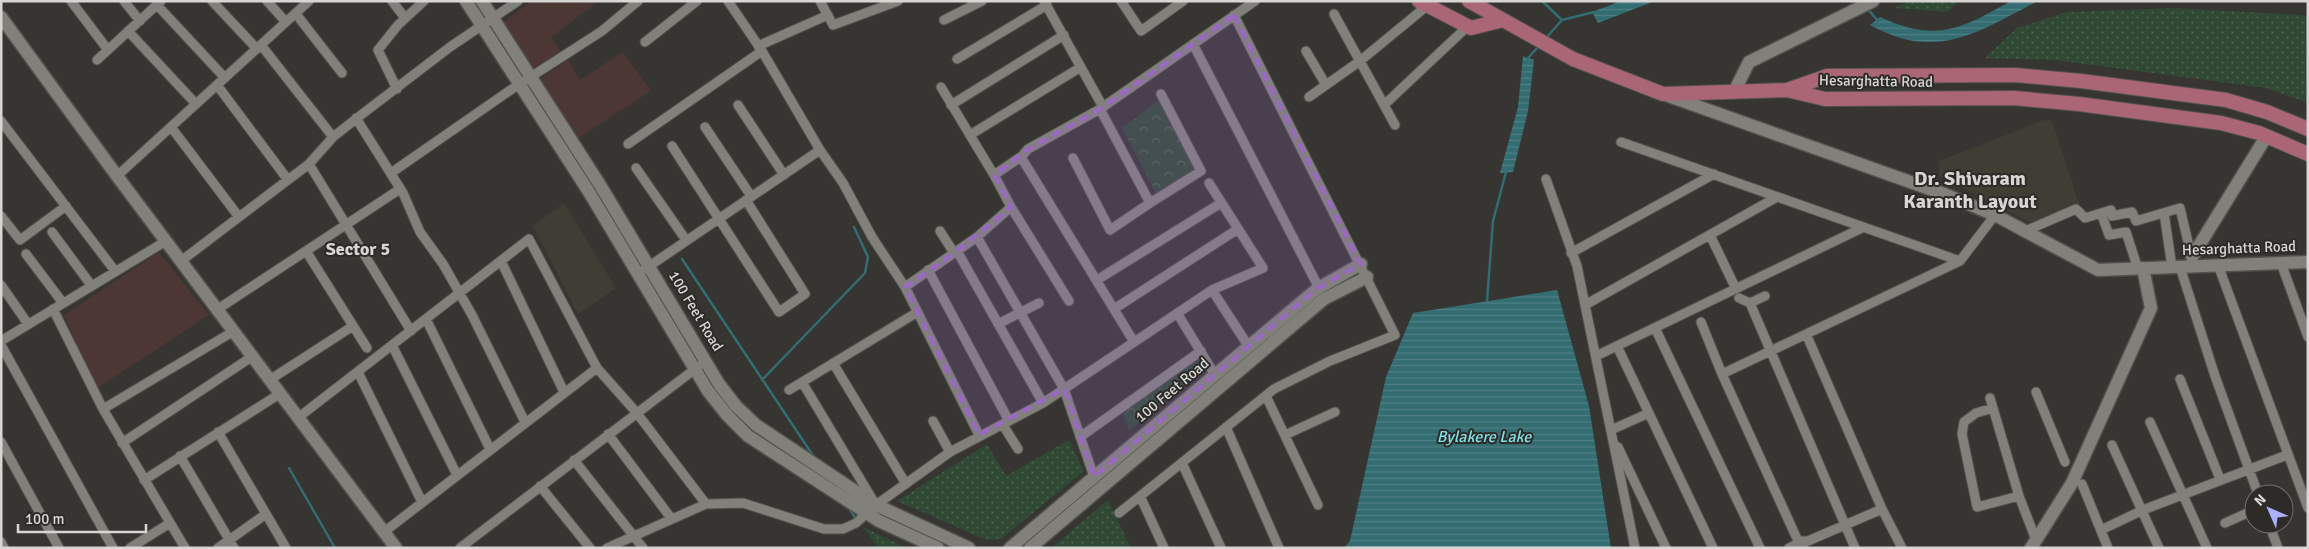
<svg xmlns="http://www.w3.org/2000/svg" width="2309" height="549" viewBox="0 0 2309 549" font-family="Signika,sans-serif">
<defs>
<pattern id="grass-dots" width="8" height="8" patternUnits="userSpaceOnUse" patternTransform="scale(1.25)"><rect width="8" height="8" fill="#2f4934"/><path d="M2 2h.1M6 6h.1" fill="none" stroke="#4c6250" stroke-width="1.8" stroke-linecap="round"/></pattern>
<pattern id="park-crowns" width="20" height="18" patternUnits="userSpaceOnUse" patternTransform="scale(1.25)"><rect width="20" height="18" fill="#2f4934"/><path d="M2 6a3 3 0 1 1 6 0M12 15a3 3 0 1 1 6 0" fill="none" stroke="#4c6250"/></pattern>
<pattern id="water-rules" width="6" height="5" patternUnits="userSpaceOnUse" patternTransform="scale(1.25)"><rect width="6" height="5" fill="#336c71"/><path d="M0 2.5h6" fill="none" stroke="#508084"/></pattern>
</defs>
<rect width="100%" height="100%" fill="#363531"/>
<path fill="#4c3734" d="M532,1H599L551,37L561,52L534,69L502,23Z
M623,52L651,91L577,139L538,80L568,60L580,80Z
M159,252L209,315L96,389L64,315Z"/>
<path fill="#403e34" d="M2044,120L2052,121L2079,204L2032,223L1939,176V161Z
M564,203L616,288L578,314L533,226Z"/>
<path fill="url(#grass-dots)" d="M1909,1H1959L1948,12L1895,8Z
M2174,8L2300,15L2308,17V103L2266,88L2054,60L1985,58L2017,28L2067,12Z
M1069,440L1084,471L1001,539L986,540L897,501L987,444L1006,476Z
M1108,500L1131,548H1051Z
M863,527L907,548H878Z"/>
<path fill="url(#park-crowns)" d="M1161,99L1196,169L1157,195L1122,128Z
M1197,358L1203,368L1129,431L1123,413Z"/>
<path fill="url(#water-rules)" d="M1621,1H1655L1598,23L1592,12Z
M2011,1H2038C1978,32 1937,62 1870,25L1880,17C1936,43 1961,29 2011,1Z
M1523,56L1534,60L1528,111L1513,172L1500,173L1518,107Z
M1557,290L1589,406L1611,548H1344L1350,541L1386,377L1413,313Z"/>
<g fill="none" stroke-linecap="round" stroke-linejoin="round">
<path stroke="#336c71" stroke-width="2.5" d="M1542,1L1562,20
M1867,8L1878,21
M1546,38L1562,20L1594,12
M1527,61L1528,58L1539,46
M682,259L814,457
M1487,301L1493,221L1506,172
M762,380L865,273L868,257L854,227
M289,468L335,548
M848,507L856,519"/>
<defs>
<path id="street" d="M71,1L108,50
M124,1L140,21
M212,1L257,49
M267,1L286,22
M392,1L405,18
M728,1L762,51L820,150L843,183L872,237L905,287L979,435
M820,1L833,25L898,1
M1044,1L1103,107
M1121,1L1141,31L1183,1
M157,5L225,78
M296,14L342,73
M1334,14L1395,125
M944,20L982,1
M128,31L196,104
M645,42L697,1
M1193,44L1319,288
M261,45L333,137
M758,46L828,15
M1306,51L1326,85
M957,59L1047,5
M97,60L161,1
M217,85L288,180
M941,87L994,175
M397,89L378,50L398,25L424,1
M1309,97L1360,61L1428,5
M738,105L784,175
M951,105L1064,35
M1384,105L1468,26
M356,118L403,193L420,232L443,264L472,315L525,422
M1,121L115,271
M171,127L239,217
M705,127L751,196
M970,135L1081,67
M1621,142L1960,261
M628,144L762,51
M672,146L779,312L805,294L746,200
M1021,157L1134,342
M1073,158L1110,230L1150,203L1100,109
M309,164L411,331
M636,168L686,240
M391,173L512,89L602,31L638,1
M117,176L309,1
M1546,179L1577,266L1635,548
M1150,203L1201,171L1161,94
M1011,207L1069,301
M2101,213L2109,235L2126,232L2138,269
M2164,213L2172,267
M1,216L20,240L66,206
M940,231L954,253
M52,232L91,285
M2023,232L2076,209L2085,218L2111,210L2112,216L2132,212L2136,221L2180,208L2192,259
M1710,235L1736,289
M977,237L1064,389L1094,477
M306,251L367,348
M957,251L1043,403
M1571,253L1714,174
M26,254L63,303
M181,261L309,164L333,137L361,115L450,47L518,1
M501,261L564,392
M2281,263L2308,337
M2218,265L2308,508
M2182,267L2181,270L2215,376L2258,494
M645,269L820,150
M928,270L1009,421
M1097,280L1221,203
M1,285L28,324
M905,287L977,237L1011,207L994,175L1022,156L1028,149L1100,109L1255,1
M1212,290L1249,347
M1739,298L1750,303L1855,548
M1750,303L1765,296
M1585,305L1777,197
M53,309L103,409L185,548
M218,309L400,189
M1114,309L1238,229
M1177,313L1215,375
M426,319L490,449
M1701,322L1722,374L1798,541H1808L1882,509
M998,324L1039,303
M1655,328L1760,548
M1807,336L1882,509L1902,548
M1,341L166,241
M1,345L113,548
M392,345L457,475
M1617,346L1713,548
M1596,356L1864,227
M833,363L906,484
M358,372L422,502
M1722,374L1960,261L1995,215
M271,379L353,326
M2180,379L2220,479
M802,382L874,502
M789,390L916,313
M2036,392L2065,462
M1266,396L1318,505
M1990,398L2019,496
M1993,408L1976,413L1964,422L1962,434L1977,507L2019,496L2036,540
M103,409L234,331
M299,417L529,239L597,368L636,412L706,504L607,548
M933,421L950,452
M2150,422L2207,548
M1003,425L1018,449
M1226,427L1279,548
M1611,430L1649,413
M218,432L286,548
M608,434L671,518
M1285,435L1335,412
M1080,437L1201,351
M1,442L59,548
M122,443L253,356
M2112,445L2159,548
M1618,447L1666,548
M180,456L234,548
M574,460L643,548
M1182,463L1221,548
M144,480L281,393
M2082,484L2108,548
M540,486L590,548
M1140,496L1164,548
M706,504L743,503L824,529H843L856,523L876,505L950,452L1043,403L1212,290L1263,268L1209,183
M1119,513L1274,389L1330,361L1395,335L1234,15
M2225,523L2254,510
M2269,524L2278,548
M2101,530L2143,510L2287,455
M384,532L597,368
M1,542L4,548
M130,548L170,523
M218,548L266,514
M460,548L699,366
M1789,548L1801,542L1804,548"/>
<path id="secondary" d="M466,1L589,192L708,391L727,415L748,436L879,521L938,548
M482,1L600,185L719,384L736,406L756,425L876,505L969,548
M1,17L117,176L396,548
M1734,92L1749,62L1873,1
M1666,95L1944,194L1995,215L2098,270L2308,262
M2192,257L2266,137
M1010,548L1317,289L1361,264
M1030,548L1324,299L1367,277
M2031,548L2072,483L2151,308L2143,268"/>
<path id="primary" d="M1419,1L1471,28L1503,20
M1469,1L1573,59L1663,94L1787,90L1825,99L2014,98L2079,104L2221,123L2259,133L2308,154
M1787,90L1827,76L2015,75L2081,81L2226,100L2267,112L2308,129"/>
</defs>
<use href="#street" stroke="#52514d" stroke-width="11"/>
<use href="#secondary" stroke="#52514d" stroke-width="15"/>
<use href="#primary" stroke="#52514d" stroke-width="16"/>
<use href="#street" stroke="#81807b" stroke-width="9"/>
<use href="#secondary" stroke="#81807b" stroke-width="12"/>
<use href="#primary" stroke="#ab6675" stroke-width="14"/>
</g>
<path fill="#9b68c6" fill-opacity="0.2" stroke="#9b68c6" stroke-width="4" stroke-dasharray="10 6" stroke-linejoin="round" d="M1234,15L1361,264L1317,289L1094,477L1064,389L979,435L905,287L954,253L1011,207L994,175L1028,149L1100,109Z"/>
<g text-anchor="middle" dominant-baseline="central" stroke-width="4" stroke-linejoin="round" paint-order="stroke">
<g font-size="15" fill="#d7d6d4" stroke="#2c2b27">
<text transform="translate(1876 81) rotate(1)">Hesarghatta Road</text>
<text transform="translate(2239 248) rotate(-2)">Hesarghatta Road</text>
<text transform="translate(696 311) rotate(59)">100 Feet Road</text>
<text transform="translate(1172 390) rotate(-40)">100 Feet Road</text>
</g>
<g font-size="16" font-style="italic" fill="#81dfe7" stroke="#2c2b27">
<text x="1484" y="437">Bylakere Lake</text>
</g>
<g font-size="18" font-weight="bold" fill="#d7d6d4" stroke="#2c2b27">
<text x="358" y="249">Sector 5</text>
</g>
<g font-size="20" font-weight="bold" fill="#d7d6d4" stroke="#2c2b27">
<text x="1970" y="178">Dr. Shivaram<tspan x="1970" dy="23">Karanth Layout</tspan></text>
</g>
</g>
<rect width="2309" height="549" fill="none" stroke="#d7d6d4" stroke-width="5"/>
<g transform="translate(2269 509) rotate(315)"><circle r="24" fill="#2c2b27" stroke="#706f6c"/>
<path d="M0-4L9 19L0 12L-9 19Z" fill="#acaffb"/>
<text y="-8" font-size="14" font-weight="bold" text-anchor="middle" fill="#d7d6d4">N</text>
</g>
<path d="M18 524v8h128v-8" fill="none" stroke="#d7d6d4" stroke-width="2.5"/>
<text x="25" y="524" font-size="15" fill="#d7d6d4" stroke="#2c2b27" stroke-width="4" paint-order="stroke">100 m</text>
</svg>
